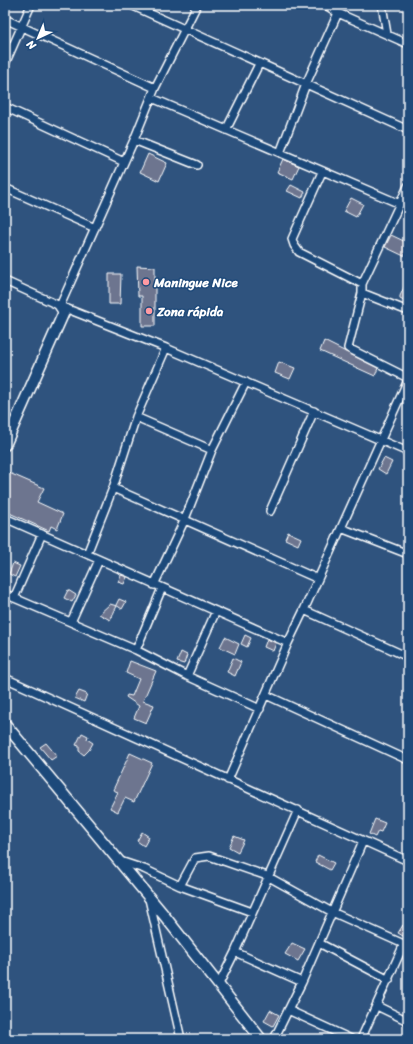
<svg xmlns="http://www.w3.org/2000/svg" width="413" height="1044" viewBox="0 0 413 1044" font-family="Sriracha,sans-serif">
<rect width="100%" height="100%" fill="#2f537e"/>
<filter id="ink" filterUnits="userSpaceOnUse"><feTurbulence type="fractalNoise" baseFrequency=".025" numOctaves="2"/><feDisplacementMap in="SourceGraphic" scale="8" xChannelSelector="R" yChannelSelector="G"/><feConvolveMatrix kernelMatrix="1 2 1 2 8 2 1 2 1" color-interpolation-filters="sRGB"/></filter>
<g filter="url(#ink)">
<path fill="#6d758f" stroke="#fff" d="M148,154L167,163L159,181L140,172Z
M283,159L299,166L293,179L277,172Z
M291,185L305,192L302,198L287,191Z
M351,198L363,204L356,217L344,211Z
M391,235L408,243V248L404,256L385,247Z
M137,266L155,267V326H142V296H138Z
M109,274H121L120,304H109Z
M408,279V296L406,302L400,299V296Z
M324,341L378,368L375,376L320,351Z
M279,362L295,368L290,379L275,373Z
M384,458L392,462L386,474L378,469Z
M7,472L44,488L37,502L63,514L57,529L51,526L49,531L5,511V477Z
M288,532L301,538L298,545L285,539Z
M13,563L20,566L15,577L9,574Z
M121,575L127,577L124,584L118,582Z
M68,590L76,595L72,602L64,598Z
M119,599L126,602L122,609L116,605Z
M110,604L117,606L110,620L99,614Z
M245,635L251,638L247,647L241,644Z
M225,637L239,644L235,654L220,647Z
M267,639L276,643L273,651L264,647Z
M181,652L187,655L184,664L177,662Z
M233,658L241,662L235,676L227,672Z
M130,661L156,671L143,701L154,705L146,723L134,718L139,706L126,697L127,695L132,696L139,679L126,673Z
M79,691L87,694L84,702L75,698Z
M82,733L88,736L87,739L93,743L89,750L84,755L79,751V746L76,745Z
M46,743L57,756L51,760L40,747Z
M130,753L152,763L134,802L125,798L118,812L110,808L118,792L113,790Z
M375,819L385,823L381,832L378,831L375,837L369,834Z
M142,832L149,837L144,846L137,841Z
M234,836L244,840L238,852L229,847Z
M318,855L334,863L330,870L315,862Z
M403,925L408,928V939L398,933Z
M292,943L305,949L298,961L285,954Z
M270,1010L279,1015L273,1026L264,1021Z"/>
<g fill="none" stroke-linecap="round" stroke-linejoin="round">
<defs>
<path id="street" d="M131,5L408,130
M326,5L338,13L408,44
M382,5L387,34
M5,19L155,88
M5,64L31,5
M152,98L400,204
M5,107L124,162
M226,130L259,64
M134,140L197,165
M280,153L306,84L338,13
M322,172L292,239L294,245L299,252L362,284V293L408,311
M5,188L95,228
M5,281L60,306L166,348L408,452
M362,284L408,186
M362,293L348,348L408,378
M60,306L134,140L155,88L197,5
M136,417L212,450
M113,488L318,579
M270,511L314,411
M5,518L288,643
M341,528L408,554
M87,554L113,488L136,417L166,348
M154,585L185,519L212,450L246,382
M5,594L136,650L187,676L260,709
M14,598L42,534
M304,610L408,657
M71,622L99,560
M136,650L162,588
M187,676L216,611
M5,678L408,861
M266,695L408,760
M228,780L288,643L304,610L408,380
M120,861L144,869L180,886L195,858L209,856L267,876L332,912L408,946
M180,886L252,912
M149,899L181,1039
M319,943L389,980
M235,952L302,982
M219,984L235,952L298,810
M377,1006L408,1021
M288,1010L351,1039
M274,1039L302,982L363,841
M361,1039L404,944"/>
<path id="secondary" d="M5,445L64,312L60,306
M5,724L163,914L261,1039"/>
</defs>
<use href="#street" stroke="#fff" stroke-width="10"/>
<use href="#secondary" stroke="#fff" stroke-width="13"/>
<use href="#street" stroke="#1f4a7a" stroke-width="7"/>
<use href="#secondary" stroke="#1f4a7a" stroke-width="10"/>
</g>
</g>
<g fill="#ff9aa2" stroke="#1f4a7a" stroke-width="1.5">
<circle cx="146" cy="282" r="4"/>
<circle cx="149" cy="311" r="4"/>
</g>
<g text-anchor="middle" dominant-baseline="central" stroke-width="3" stroke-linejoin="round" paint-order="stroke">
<g font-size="13" font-weight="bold" fill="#fff" stroke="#1f4a7a" text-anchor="start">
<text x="154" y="282">Maningue Nice</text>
<text x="157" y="311">Zona rápida</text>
</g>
</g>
<rect width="413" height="1044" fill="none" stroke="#1f4a7a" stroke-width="20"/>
<rect x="10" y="10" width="393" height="1024" fill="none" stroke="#fff" stroke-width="1.5" filter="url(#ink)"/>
<g transform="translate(38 38) rotate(224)" stroke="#1f4a7a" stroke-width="3" paint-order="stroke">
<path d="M0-3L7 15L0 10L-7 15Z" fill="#ffffff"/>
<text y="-6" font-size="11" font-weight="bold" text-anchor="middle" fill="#ffffff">N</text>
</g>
</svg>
